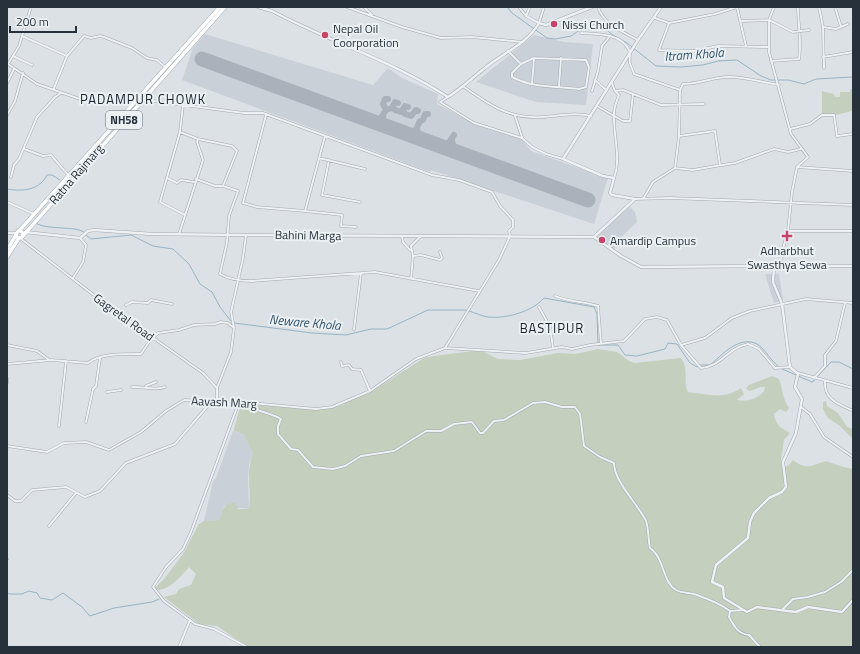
<svg xmlns="http://www.w3.org/2000/svg" width="860" height="654" viewBox="0 0 860 654" font-family="'Titillium Web',sans-serif">
<rect width="100%" height="100%" fill="#dce1e5"/>
<path fill="#cad0d7" d="M205,34L373,85L388,68L402,78L438,94L437,104L478,126L522,139L531,151L608,178L594,224L431,170L430,172L182,80L193,48Z
M534,35L564,42L593,44L586,105L536,102L476,82Z
M629,206L635,212L637,222L620,238L614,249L596,237Z
M765,274H779L783,299L780,301L774,303Z
M233,431L243,434L253,453L249,464L248,478L249,509L224,506L219,520L204,521L213,481L216,478Z"/>
<path fill="#c4cfbe" d="M850,89L853,90L852,111L836,115L822,114V91L833,94L836,97H840V92H850Z
M598,349L617,352L629,361L635,363L681,358C689,368 683,381 688,392C707,394 724,400 741,388L744,394L737,400C747,402 758,399 764,391L765,387H760L750,391L746,389L749,385L772,376L779,379C783,390 782,398 789,408L786,412L780,409L774,414C776,426 781,428 790,433L784,440L781,460L782,468L788,466L793,460C807,471 812,465 826,461L843,467L853,469V647H248L217,626L199,624L164,597L176,594L179,589L191,585L196,574L189,567C183,575 168,591 157,590L155,588L165,578L183,554L199,524L204,521L219,520C223,510 223,502 236,503L238,509H249C252,487 245,476 253,453L243,434L234,431V429L241,404L316,409L343,405L350,399L371,392L424,358L441,355L474,351L484,352L498,359L520,360L558,353L576,354Z
M826,401L827,406L838,413L847,427L853,429V439L840,426L828,418L823,409V402Z"/>
<g fill="none" stroke-linecap="round" stroke-linejoin="round">
<path stroke="#98b4c4" stroke-width="1" d="M507,7L512,13L547,38L555,39L571,36L581,29L594,24L601,26L613,35L627,43L656,66L681,67L703,65L718,61L737,60L761,76L771,80H788L804,84L816,79L853,77
M7,189C22,192 40,190 47,175H52L60,180
M37,222V224C51,230 76,226 84,232
M86,235L91,239L131,235L153,246L173,249L189,264L200,284L212,292L220,307L231,321
M469,311C476,313 481,316 488,317C505,319 532,312 544,298L594,307L597,314L598,345H618L625,355L637,356L665,349L668,343L677,344L690,363L697,367L701,365H710C722,355 739,335 757,344C765,349 771,361 779,367
M234,323L312,333L346,335L371,329H387L428,310H466
M782,369L812,382L815,380
M817,377L831,362H839L853,369
M7,560L9,559
M7,592L9,594H22L29,591L37,593L40,598L52,600L63,593L82,607L90,616L114,608L152,602L159,599"/>
<path stroke="#a9b2ba" stroke-width="6" d="M393,107L395,110L401,112L405,106L408,107
M386,110L383,104L385,99H388
M403,110L405,114L411,116L416,110L418,111
M383,116L384,123L388,127
M372,121H379L386,110L392,108L395,102L398,103
M417,128L418,134L423,140
M406,134L415,131L420,121L423,120L425,114H428
M452,140L453,147L456,152
M440,146L448,144L454,135"/>
<path stroke="#a9b2ba" stroke-width="15" d="M202,59L588,200"/>
<defs>
<path id="minor" d="M31,7L19,46L8,64L37,84L80,99L106,101L139,99L244,113H263L432,175L459,180L492,192L500,206L513,220V227L509,231L510,236L499,260L445,348
M347,7L402,27L441,38L472,37L522,42
M364,7L372,15
M519,7L526,16L539,23L544,7
M598,7C603,24 623,32 638,40
M737,7L746,46
M774,7L769,20V52L791,134L808,157L797,167L792,192L788,231L781,255L782,266
M819,7L823,27L824,68
M835,7L841,27
M526,16L530,7
M655,18L669,23L715,14L737,7
M741,21L769,20L793,32L809,30
M669,23L659,50L694,51L718,46L768,47
M823,27L836,29L848,24
M581,33C596,34 621,33 629,50C631,55 629,58 630,63C631,67 633,70 634,74L680,90L679,136L675,168
M22,36L67,56L84,36L91,38L100,36L104,37L132,48L147,58L157,60L166,68
M508,51L521,64L534,58L586,60L589,67L586,87L579,89C557,86 532,88 512,77V73L521,64
M13,56L32,65
M823,57L853,52
M771,61L799,59C802,42 798,25 798,7
M595,80L606,90
M7,83L14,69
M612,83L615,91L623,90L661,105L704,104
M532,84L534,58
M559,86L561,58
M464,87C490,105 509,119 542,117C559,116 575,112 591,116
M54,88L67,56
M680,90L683,84C698,84 711,78 726,77C744,76 761,82 779,85
M592,91L598,71L602,46L610,36
M448,97L440,102L474,123L522,138L532,147L546,154L563,159
M183,105L180,132L160,202L185,215
M597,106L623,121H630L633,94
M7,115L15,101L23,73
M266,115L243,203L257,207L305,211
M515,116L522,137
M790,129L810,124L822,115H834L837,136L853,134
M180,132L198,139L232,146L237,151L223,186L238,191L229,216L227,242L220,274C230,280 241,281 252,281L375,272L479,291
M325,136L305,211L342,215L341,226L356,227
M679,136L715,131L720,165
M24,149L43,156L51,155L68,175
M319,158L365,169
M329,160L322,195L360,202
M797,167L853,171
M11,177L14,165L19,159L37,117L55,97L61,93
M167,178L177,183L181,180L194,182
M614,178C621,159 614,138 614,119C613,111 616,102 619,95L615,91
M196,179L215,186H223
M635,199L670,198L853,205
M643,199L653,182L675,168L693,170L716,166L735,163L774,149L788,152L801,149
M7,202L34,214
M788,231H853
M179,234L203,160L197,142L198,139
M402,236L403,242L410,250
M20,238L108,306L203,373L217,388V401
M413,256L411,246L421,236
M774,266H853
M73,278L83,262L86,245L80,238
M411,279L413,256L421,255L440,260L442,258L440,252
M555,296C568,302 584,301 598,306L601,343
M126,305L132,302L148,303L151,300L172,304
M539,307L550,327L553,348
M354,329L361,273
M7,345L37,351L48,359
M681,345L705,338L732,318L750,311L806,299L853,303
M341,362L342,366L349,365L352,369L361,370L370,391
M7,364L51,360L88,363C100,353 125,354 141,354L149,342L158,333L179,330L194,325L215,324L221,322L228,323L234,328
M798,373L853,388
M7,378V383
M814,378L825,366V355L836,341L845,303
M825,382C824,400 839,404 853,411
M146,386L156,382
M132,387C143,386 155,391 165,387
M217,388L231,352L234,328L231,312L243,258L246,235
M107,392L121,390
M801,407L810,414L824,437L853,457
M86,422L93,389L96,386L100,358
M59,426L66,361
M7,446L47,452L64,443L86,442L109,450L141,432L166,411L184,400L239,402L316,409L332,407L370,391L416,359L445,348L526,353L562,347L572,349L590,345L624,341L645,319L657,317L667,320L681,345L701,368C721,367 727,348 748,344L759,349L775,368L790,367
M7,495L15,501H21L32,490L66,487L85,497L100,491L126,463L175,444L212,401
M49,526L76,493
M782,610L793,599L808,597L825,592L841,582L853,570
M730,611L743,610
M179,647L190,620
M247,647L214,629L195,624L164,601L153,587L166,567L183,549L191,532L239,402C246,409 270,412 281,419L278,426V434L291,449L298,450L313,467L333,469L345,466L361,456L394,451L426,431H441L454,424L472,422L480,433H483L494,421L504,420L533,403L545,402L562,407H575L580,414L584,446L600,457L614,463C614,482 638,504 646,521C649,529 648,540 650,548C664,557 662,581 676,590C683,594 691,592 697,595C708,599 721,604 730,611L729,617C734,626 738,634 749,635L760,647"/>
<path id="tertiary" d="M258,7L272,11C330,42 393,61 448,97C462,88 472,78 485,68C503,53 527,44 539,23L546,25L592,7
M635,199L612,195L610,193L614,178L603,176L563,159L638,40L661,7
M25,232L80,238L88,231L94,230L152,234L246,235L594,237
M7,233H16
M594,237L621,256L641,267L774,266L773,282L782,304L790,367L798,374L795,387L802,399L796,433L783,462L786,487L782,492L769,498L754,513L750,522L748,538L716,565L712,582L723,587L724,598L747,612L757,607L796,612L808,607L842,612L853,600
M594,237L634,200"/>
<path id="primary" d="M19,231L220,7
M23,234L21,231H18L16,235L18,238L22,237L225,7
M7,250L16,235
M7,257L19,238"/>
</defs>
<use href="#minor" stroke="#a2a9af" stroke-width="3"/>
<use href="#tertiary" stroke="#a2a9af" stroke-width="3.5"/>
<use href="#primary" stroke="#9ca7b0" stroke-width="4.5"/>
<use href="#minor" stroke="#eef1f4" stroke-width="2"/>
<use href="#tertiary" stroke="#eef1f4" stroke-width="2.5"/>
<use href="#primary" stroke="#fff" stroke-width="3.5"/>
</g>
<g fill="#c6456a" stroke="#ebf0f3" stroke-width="1.5">
<circle cx="554" cy="24" r="4"/>
<circle cx="325" cy="35" r="4"/>
<path d="M785 230h4v4h4v4h-4v4h-4v-4h-4v-4h4z"/>
<circle cx="602" cy="240" r="4"/>
</g>
<g text-anchor="middle" dominant-baseline="central" stroke-width="4" stroke-linejoin="round" paint-order="stroke">
<rect fill="#ebf0f3" stroke="#626a72" stroke-width="1" x="106" y="111" width="36" height="18" rx="3"/>
<g font-size="11" font-weight="bold" fill="#27313b">
<text x="124" y="120">NH58</text>
</g>
<g font-size="12" fill="#27313b" stroke="#ebf0f3" text-anchor="start">
<text x="562" y="24">Nissi Church</text>
<text x="333" y="28">Nepal Oil<tspan x="333" dy="14">Coorporation</tspan></text>
<text x="610" y="240">Amardip Campus</text>
<text x="787" y="250" text-anchor="middle">Adharbhut<tspan x="787" dy="14">Swasthya Sewa</tspan></text>
</g>
<g font-size="12" fill="#27313b" stroke="#ebf0f3">
<text transform="translate(76 174) rotate(-49)">Ratna Rajmarg</text>
<text transform="translate(308 235) rotate(1)">Bahini Marga</text>
<text transform="translate(124 317) rotate(36)">Gagretal Road</text>
<text transform="translate(224 402) rotate(3)">Aavash Marg</text>
</g>
<g font-size="13" font-style="italic" fill="#33546c" stroke="#ebf0f3">
<text transform="translate(694 54) rotate(-4)">Itram Khola</text>
<text transform="translate(305 322) rotate(5)">Neware Khola</text>
</g>
<g font-size="13" letter-spacing="1" fill="#19222b" stroke="#ebf0f3">
<text x="143" y="99">PADAMPUR CHOWK</text>
<text x="552" y="328">BASTIPUR</text>
</g>
</g>
<rect width="860" height="654" fill="none" stroke="#27313b" stroke-width="16"/>
<path d="M10 26v6h66v-6" fill="none" stroke="#27313b" stroke-width="2"/>
<text x="16" y="26" font-size="12" fill="#27313b" stroke="#ebf0f3" stroke-width="3" paint-order="stroke">200 m</text>
</svg>
